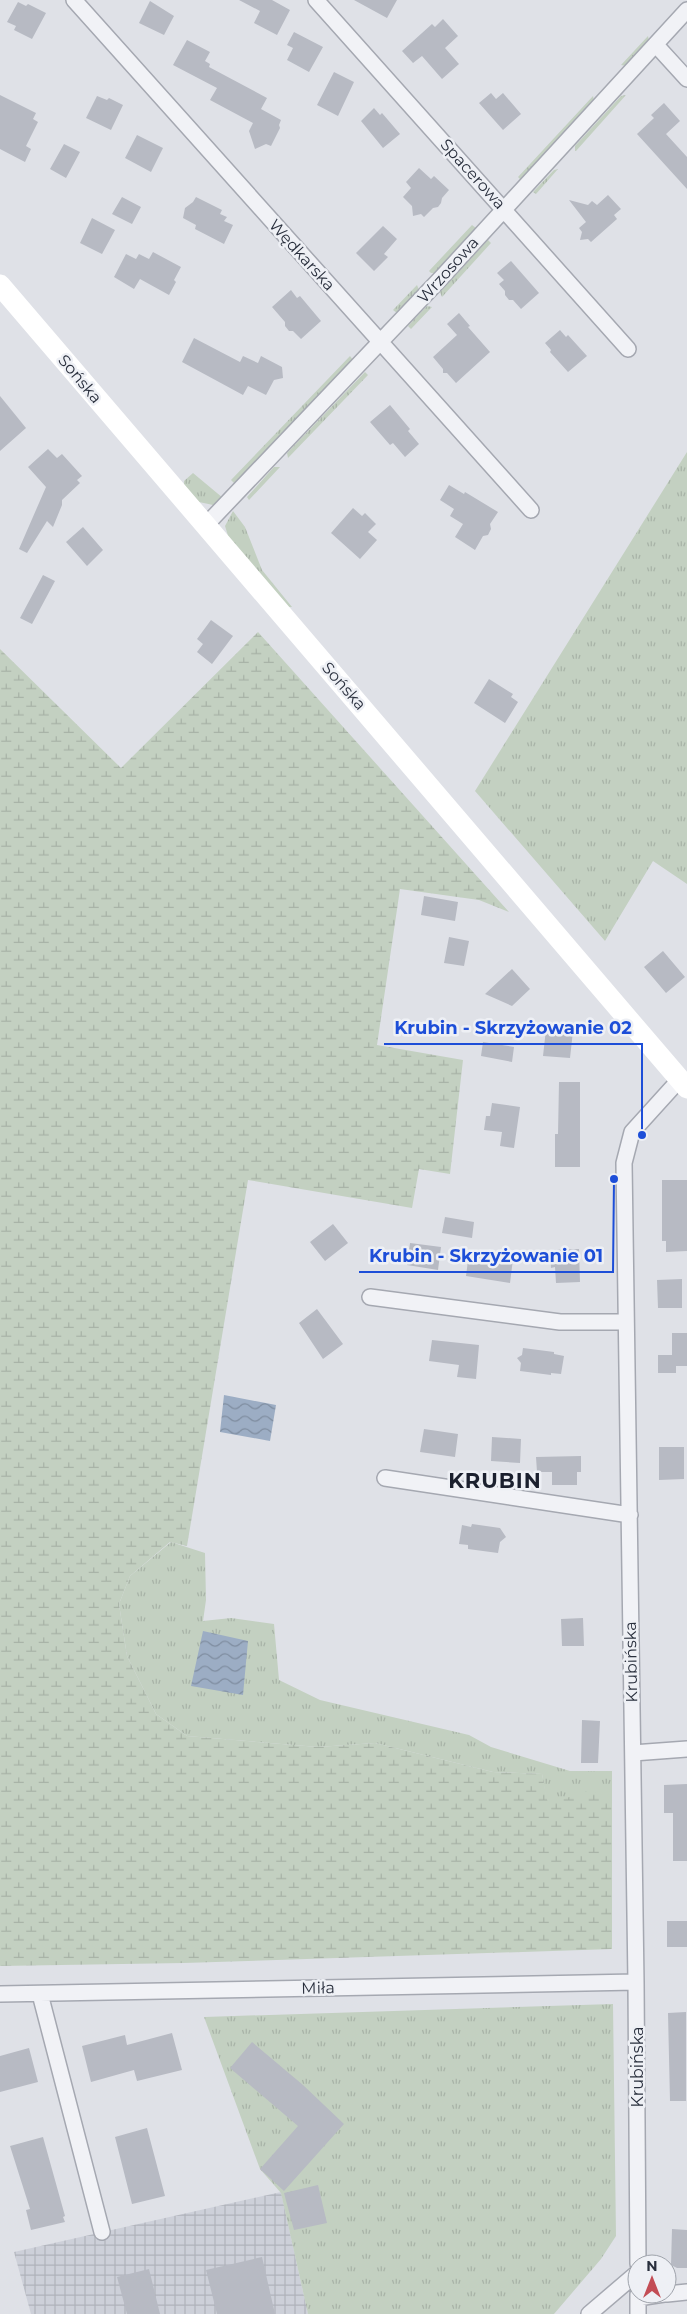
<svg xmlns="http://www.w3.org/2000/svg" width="687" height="2314" viewBox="0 0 687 2314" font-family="Montserrat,sans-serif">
<defs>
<pattern id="industrial-grid" width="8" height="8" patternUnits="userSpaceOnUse" patternTransform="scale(1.25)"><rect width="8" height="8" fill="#cdd0d9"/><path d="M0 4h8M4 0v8" fill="none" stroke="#b0b3bb"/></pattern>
<pattern id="grass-tufts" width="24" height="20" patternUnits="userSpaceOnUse" patternTransform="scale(1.25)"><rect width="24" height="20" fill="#c3d0c1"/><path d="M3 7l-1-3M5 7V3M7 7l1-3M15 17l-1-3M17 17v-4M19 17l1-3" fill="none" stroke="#a8b3a7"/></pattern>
<pattern id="wetland-marsh" width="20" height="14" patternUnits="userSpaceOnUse" patternTransform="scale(1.25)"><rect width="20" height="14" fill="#c3d0c1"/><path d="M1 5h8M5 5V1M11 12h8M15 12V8" fill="none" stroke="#a8b3a7"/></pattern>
<pattern id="water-waves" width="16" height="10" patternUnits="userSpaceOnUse" patternTransform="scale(1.25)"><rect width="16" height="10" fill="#9cadc4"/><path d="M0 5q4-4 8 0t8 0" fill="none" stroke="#7f8da0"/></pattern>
</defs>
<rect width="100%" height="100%" fill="#dfe1e7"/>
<path fill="url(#industrial-grid)" d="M281,2192L308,2314H31L14,2252Z"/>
<path fill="url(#grass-tufts)" d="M648,36L649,41L626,66L621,65Z
M626,95L576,151H575V146L621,96Z
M593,96L594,101L521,180L518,177Z
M558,169L536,194L533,192L554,170Z
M472,225L476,228L435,273H431L429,271Z
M488,240L491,243L442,297L440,292Z
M417,285L419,290L397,313L393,310Z
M427,306L432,307L411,329L408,326Z
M350,356L353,360L235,484L231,480Z
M365,372L368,375L288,458L287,453Z
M687,452V884L653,861L605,941L475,791Z
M274,467H280L249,500L247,497Z
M193,473L223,498L213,505L199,502L184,486V481Z
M233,511L245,527L262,570L292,607H288L229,539L225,526Z
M171,1542L205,1553L206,1600L203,1621L231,1618L274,1624L279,1680L320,1700L469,1735L491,1747L570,1771H612V1949L547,1804L542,1774L493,1772L375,1743L318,1747L187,1736L156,1714L127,1656L119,1604L130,1576Z
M613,2004L616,2236L601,2259L554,2314H308L281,2193L260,2169L204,2017Z"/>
<path fill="url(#wetland-marsh)" d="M258,632L509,912L479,900L400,889L377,1045L463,1060L450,1174L419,1169L412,1208L248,1180L187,1546L170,1542L130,1576L119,1604L127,1656L156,1714L187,1736L318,1747L375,1743L493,1772L542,1774L548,1804L591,1790L612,1800V1949L184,1963L0,1966V649L121,768Z"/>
<path fill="url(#water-waves)" d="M224,1395L276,1405L270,1441L220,1432Z
M203,1631L248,1641L243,1695L191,1686Z"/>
<path fill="#b7bac3" d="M239,0H272L290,10L277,35L254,23L260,11Z
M354,0H397L387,18Z
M150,1L174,16L164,35L139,23Z
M18,2L26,6L28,4L46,13L32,39L14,30L16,26L7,22Z
M443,19L458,36L445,48L459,64L442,79L422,56L413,63L402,51L432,24L435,27Z
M294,32L323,47L309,72L287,60L293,48L287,45Z
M187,40L210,52L205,61L210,64L209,67L267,98L261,109L281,120L279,125L280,128L271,146L266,144L255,149L249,131L253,123L210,100L217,88L173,65Z
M334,72L354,82L338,116L317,105Z
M491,93L496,99L503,93L521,114L503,130L479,103Z
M0,95L36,113L33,119L38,122L26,146L31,149L25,162L0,149Z
M97,96L107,100L109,98L123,105L111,130L86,118Z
M664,103L680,121L666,134L687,157V189L637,134L654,118L651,115Z
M374,108L380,115L382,113L400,134L383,148L361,121Z
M137,135L163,148L151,172L125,158Z
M64,144L80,152L66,178L50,169Z
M419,168L431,179L434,176L449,190L442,198L441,203L438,207L433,208L424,217L421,214L413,216L412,206L403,197L411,188L406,182Z
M608,195L621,209L614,215L617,219L591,242L588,239L580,240L582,232L579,228L586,222L569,200L588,205L592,201L597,205Z
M122,197L141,207L132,224L112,214Z
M196,197L222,210L220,214L227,217L224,221L233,225L224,244L195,229L196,225L183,218L185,208L193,202Z
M92,218L115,230L102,254L80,243Z
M383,226L397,239L384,254L388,257L374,271L356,253Z
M153,252L181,267L174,280L176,282L169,295L140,279L134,289L114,277L126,254L136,259L139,254L149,259Z
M511,261L539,293L521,309L513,300H509L505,295V291L499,284L504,280L497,273Z
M291,290L297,298L300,296L321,321L301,339L293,331H289L285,326V322L272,307Z
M459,313L470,326L468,327L490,352L456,383L447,373H443V369L433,357L457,335L447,324Z
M560,330L566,337L568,335L587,356L568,372L550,352L551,350L545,343Z
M194,338L240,362L243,356L258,363L261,356L282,367L283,378L274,380L266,395L248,386L243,395L182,362Z
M0,396L26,428L0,451Z
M390,405L410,429L408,431L419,444L405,457L393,443L390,445L370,422Z
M48,449L57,458L62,454L82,476L77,480L80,483L62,500V505L53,527L47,521L27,553L19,549L46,487L28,467Z
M449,485L464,494L465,492L498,512L490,524L491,529L488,535L483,536L475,550L455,537L463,524L450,516L454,509L440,500Z
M353,508L362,516L365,513L376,524L368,532L377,540L360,559L331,533Z
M83,527L103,550L87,566L66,542Z
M43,575L55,581L32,624L20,618Z
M211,620L233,636L212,664L197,652L203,644L197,639Z
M489,679L513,694L511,697L518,702L505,723L474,703Z
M424,896L458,902L455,921L421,915Z
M449,937L469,941L464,966L444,963Z
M663,951L685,977L666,993L644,967Z
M512,969L530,989L512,1006L485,994Z
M546,1029L573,1031L570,1058L543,1056Z
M483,1042L514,1047L512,1062L481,1056Z
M559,1082H580V1167H555V1134H558Z
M492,1103L520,1107L514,1148L500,1146L502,1132L484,1130L486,1116H490Z
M662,1180H687V1251L666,1252V1241H662Z
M445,1217L474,1222L472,1238L442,1233Z
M333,1224L348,1243L325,1261L310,1242Z
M410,1243L441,1247L438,1270L407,1265Z
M579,1249L580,1282L556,1283L555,1267L551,1268L550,1250Z
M469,1253L513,1259L510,1283L466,1276Z
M682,1279V1308H658L657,1280Z
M317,1309L343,1344L323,1359L299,1323Z
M672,1333H687V1366H676V1373H658V1355H672Z
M432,1340L479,1345L476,1379L457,1377L459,1365L429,1361Z
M523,1348L554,1352V1354L564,1356L561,1374L551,1373V1375L520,1371L521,1363L517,1358L522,1355Z
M424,1429L458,1434L455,1457L420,1452Z
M492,1437L521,1439L520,1463L491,1461Z
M659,1447H684V1479L659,1480Z
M581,1456V1472H577V1485H552V1472H537L536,1457Z
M472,1524L500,1528L506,1537L500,1542L498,1553L468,1549V1545L459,1544L462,1525L471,1527Z
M583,1618L584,1646H562L561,1619Z
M582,1720L600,1721L598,1763H581Z
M687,1784V1861H673V1813H664V1785Z
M667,1921H687V1947H667Z
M686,2012V2101H670L668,2013Z
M172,2033L182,2070L137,2081L134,2070L91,2082L82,2046L125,2035L127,2045Z
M252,2042L303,2085L344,2124L284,2191L260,2169L298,2126L230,2068Z
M29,2048L38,2082L0,2092V2056Z
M147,2128L165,2196L132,2204L115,2137Z
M43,2137L65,2216L63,2217L65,2222L31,2230L26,2210L30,2209L10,2146Z
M318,2185L327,2223L294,2230L284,2193Z
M672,2229L687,2230V2268H677L671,2265Z
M262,2257L275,2314H217L206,2270Z
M149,2269L160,2314H127L117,2277Z"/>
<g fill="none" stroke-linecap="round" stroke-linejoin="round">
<defs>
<path id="street" d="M74,0L531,510
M316,0L628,349
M656,45L687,79
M205,526L442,277L687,10
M370,1297L560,1322H626
M385,1478L630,1515
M633,1753L687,1749
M0,1994L636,1982
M40,1994L102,2232
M638,2264L636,1982L624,1163L632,1132L680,1079
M667,2294L687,2292
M638,2298L664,2294
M589,2314L637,2273
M638,2314V2294"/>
</defs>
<use href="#street" stroke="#a5a8b1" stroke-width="18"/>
<use href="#street" stroke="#f1f2f6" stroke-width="15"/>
<path stroke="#fff" stroke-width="21" d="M0,285L687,1088"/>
</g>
<g text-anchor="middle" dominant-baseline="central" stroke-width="5" stroke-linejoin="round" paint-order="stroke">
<g font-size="16" fill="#292f3d" stroke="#eef0f5">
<text transform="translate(473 174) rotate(48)">Spacerowa</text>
<text transform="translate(302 255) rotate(48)">Wędkarska</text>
<text transform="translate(448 270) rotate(-48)">Wrzosowa</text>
<text transform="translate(80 379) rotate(50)">Sońska</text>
<text transform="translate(344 686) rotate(49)">Sońska</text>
<text transform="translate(631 1662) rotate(-91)">Krubińska</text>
<text transform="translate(318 1988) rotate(-1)">Miła</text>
<text transform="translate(637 2067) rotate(-90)">Krubińska</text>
</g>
<g font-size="21" font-weight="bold" letter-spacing="1" fill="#1b202e" stroke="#eef0f5">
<text x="495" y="1480">KRUBIN</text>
</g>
</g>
<path fill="none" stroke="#1d4ed8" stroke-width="2" d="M642 1135L642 1044H384M614 1179L613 1272H359"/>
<g fill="#1d4ed8" stroke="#eef0f5" stroke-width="2">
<circle cx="642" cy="1135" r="5"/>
<circle cx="614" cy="1179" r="5"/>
</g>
<g font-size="18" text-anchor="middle" font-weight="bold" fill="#1d4ed8" stroke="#eef0f5" stroke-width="5" stroke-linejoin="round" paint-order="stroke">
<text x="513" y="1034">Krubin - Skrzyżowanie 02</text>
<text x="486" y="1262">Krubin - Skrzyżowanie 01</text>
</g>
<g transform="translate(652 2279)"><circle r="24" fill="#eef0f5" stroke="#9fa3ab"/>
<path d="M0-4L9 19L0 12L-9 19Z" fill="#c34d55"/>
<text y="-8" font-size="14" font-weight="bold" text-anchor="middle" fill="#292f3d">N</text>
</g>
</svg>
